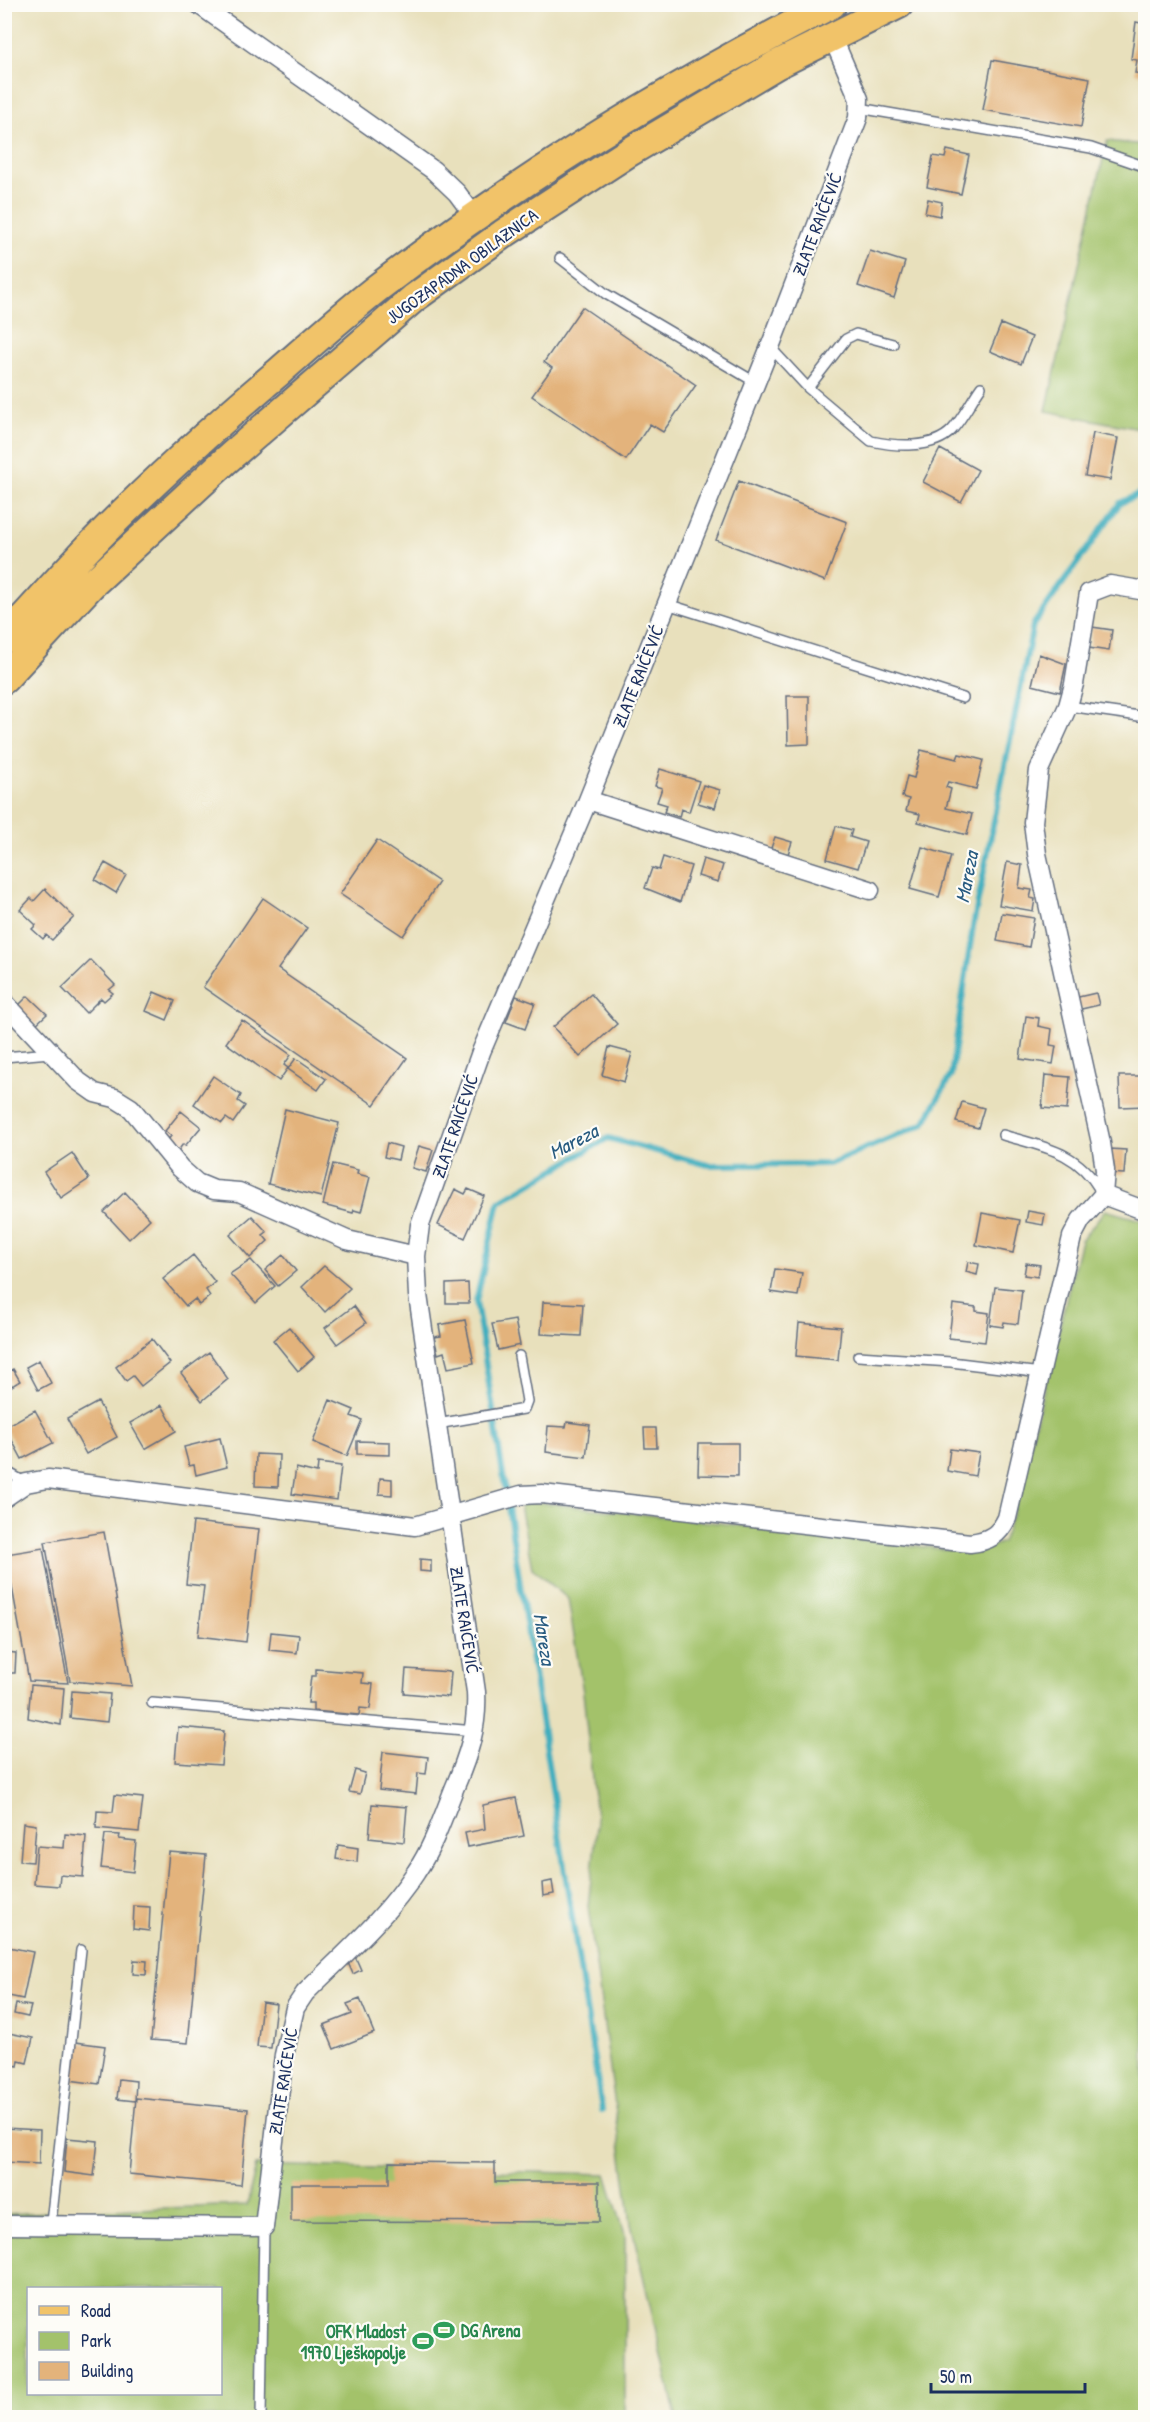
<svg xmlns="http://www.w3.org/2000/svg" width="1150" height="2422" viewBox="0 0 1150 2422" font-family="'Patrick Hand',sans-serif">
<rect width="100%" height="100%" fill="#fdfcf7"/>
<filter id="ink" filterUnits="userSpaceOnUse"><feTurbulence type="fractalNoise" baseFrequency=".0167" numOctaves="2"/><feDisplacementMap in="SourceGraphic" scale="12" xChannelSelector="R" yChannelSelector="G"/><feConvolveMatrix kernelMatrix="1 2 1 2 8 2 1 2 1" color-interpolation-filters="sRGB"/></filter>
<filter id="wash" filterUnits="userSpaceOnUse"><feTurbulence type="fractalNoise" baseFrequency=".008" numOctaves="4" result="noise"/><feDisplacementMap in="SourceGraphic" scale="24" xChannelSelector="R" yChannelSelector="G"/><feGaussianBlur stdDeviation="1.35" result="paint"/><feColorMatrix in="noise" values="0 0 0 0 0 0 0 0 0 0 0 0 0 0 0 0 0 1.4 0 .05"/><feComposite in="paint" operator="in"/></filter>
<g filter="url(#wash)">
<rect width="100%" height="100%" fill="#e8e0bc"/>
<path fill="#a3c26b" stroke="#5f7864" stroke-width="1.5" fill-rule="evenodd" d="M1107,141L1145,145V430L1046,411Z
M1105,1210L1145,1221V2417H676L631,2224L588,1906L597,1826L583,1692L568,1599L532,1568L519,1500L977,1553L1002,1542L1013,1513L1081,1240Z
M256,2165L606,2174L625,2234V2417H5L4,2214L247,2205ZM28,2288H220V2394H28Z"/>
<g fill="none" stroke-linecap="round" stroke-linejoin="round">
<path stroke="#40aebe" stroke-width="6" d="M602,2110L476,1301L499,1202L608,1138L708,1165L829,1164L924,1124L951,1075L973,926L1033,625L1120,503L1146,491"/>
</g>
<g id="blocks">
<path fill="#e3b37b" d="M1136,22L1146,24V74L1135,73L1137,60L1131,59Z
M992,60L1090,78L1081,127L983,110Z
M947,150L969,155L961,194L927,187L933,156L945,158Z
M928,199L942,202L940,216L925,213Z
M870,251L905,262L894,298L858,286Z
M582,307L696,385L663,432L650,424L626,460L532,396L552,368L544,362Z
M1001,324L1032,337L1021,364L990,351Z
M1093,433L1118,438L1110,480L1085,476Z
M940,449L978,470L961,502L923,482Z
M739,481L847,522L825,581L716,540Z
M1092,627L1112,630L1109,651L1089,648Z
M1039,654L1066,664L1060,692L1032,685Z
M787,696H809V744L788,745Z
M921,750L957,759L959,754L983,760L976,789L948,782L946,787L951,789L946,808L972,814L967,835L918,822L920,814L906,811L909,799L902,797L907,776L914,778Z
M660,769L699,781L689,812L681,809L679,817L664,812L667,805L657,802L662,788L655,786Z
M703,785L720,790L715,808L698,803Z
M836,826L852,830L850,837L866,842L858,868L827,859Z
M775,837L792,842L788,854L771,848Z
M377,840L439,882L403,936L340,894Z
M922,847L951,856L939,897L910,889Z
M663,857L691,866L680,902L645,888L652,868L659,870Z
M703,859L723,865L718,882L698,876Z
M1007,862L1022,865L1019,888L1032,890L1030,898L1035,899L1033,911L999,905Z
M105,863L126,875L116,893L95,880Z
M45,889L74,917L52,940L46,935L43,939L32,929L36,925L20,910L31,898L34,901Z
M263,898L307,928L278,969L407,1058L374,1105L203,987Z
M1002,913L1034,918L1029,947L997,941Z
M91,960L115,985L109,990L113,993L104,1001L101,998L86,1013L62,988Z
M154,992L175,1001L167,1020L146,1011Z
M1096,993L1099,1005L1077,1010L1074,998Z
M591,994L617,1024L580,1057L553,1027Z
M28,996L47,1014L35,1025L17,1007Z
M516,996L535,1003L525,1029L506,1022Z
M1026,1016L1039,1018L1038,1026L1052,1029L1050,1045L1056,1046L1053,1064L1020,1059Z
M242,1020L291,1055L284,1065L288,1068L279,1081L226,1043Z
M609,1047L632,1053L624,1082L602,1075Z
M296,1058L326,1079L318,1090L288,1069Z
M1045,1075L1070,1077L1067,1110L1042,1108Z
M213,1076L241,1095L238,1101L245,1106L233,1123L226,1118L222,1123L194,1104Z
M1119,1076H1145L1146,1106L1120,1107Z
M962,1102L984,1108L978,1128L956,1122Z
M285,1109L339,1123L321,1197L268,1184Z
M181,1111L201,1127L185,1146L183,1144L178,1151L167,1141L171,1136L165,1131Z
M387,1143L401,1147L398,1160L384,1157Z
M419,1146L433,1150L426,1172L412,1168Z
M1110,1149L1126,1150L1124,1174L1108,1173Z
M72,1153L89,1179L61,1198L44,1172Z
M333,1164L358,1170L357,1174L370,1177L361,1212L354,1210L353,1213L323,1205Z
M455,1189L465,1194L468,1189L484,1196L465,1238L438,1225Z
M125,1192L150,1219L129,1239L104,1212Z
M1028,1211L1045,1214L1043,1225L1026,1222Z
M982,1213L1020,1220L1013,1253L976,1245Z
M252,1216L267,1232L263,1235L268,1241L250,1258L230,1235Z
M193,1255L215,1282L206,1290L210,1296L199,1305L195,1299L186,1306L163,1279Z
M283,1255L296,1271L278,1286L265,1270Z
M251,1260L275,1286L256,1303L230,1274Z
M968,1262L979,1264L977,1275L966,1272Z
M1026,1263L1040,1265L1038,1277L1024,1275Z
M324,1266L350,1288L325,1312L302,1287Z
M775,1269L802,1273L798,1296L771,1292Z
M468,1283L469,1303H446V1284Z
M995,1287L1022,1290L1018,1324L1004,1322L1003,1327L990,1325Z
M543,1302L583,1304L581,1336L541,1334Z
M953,1304L976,1307V1311L989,1313L985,1342L949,1338Z
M354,1306L366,1323L337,1344L325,1328Z
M465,1320L474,1363L448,1368L444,1352L438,1354L434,1337L441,1336L439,1325Z
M515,1320L520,1345L498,1350L492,1324Z
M799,1323L841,1327L838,1360L796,1356Z
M289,1327L314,1357L298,1371L273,1340Z
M152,1339L170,1363L141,1386L133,1376L126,1381L116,1367Z
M209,1352L228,1379L202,1401L181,1373Z
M39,1360L51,1383L38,1390L26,1367Z
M13,1369L20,1381L12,1386L5,1373Z
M330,1400L354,1410L351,1416L362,1420L347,1456L313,1442Z
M98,1402L117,1437L86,1454L67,1419Z
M162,1405L176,1431L145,1449L130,1423Z
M35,1410L53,1443L22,1459L5,1427Z
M567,1422L590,1425L586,1457L546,1452L548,1426L566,1427Z
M644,1428H656L657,1448H645Z
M220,1438L227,1467L196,1475L194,1465L189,1466L184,1447Z
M357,1441L390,1442V1455L357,1454Z
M699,1443H738V1476L698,1475Z
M950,1449L979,1453L975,1476L947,1471Z
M256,1454L279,1455L278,1487L255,1486Z
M318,1463L341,1466L337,1500L292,1494L296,1468L317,1473Z
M380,1478L392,1479V1495L379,1494Z
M193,1522L259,1529L246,1642L198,1636L204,1586L186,1584Z
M104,1532L132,1686L70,1681L45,1542Z
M43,1548L68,1683L29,1681L6,1554Z
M420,1559L431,1560V1572L420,1571Z
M271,1632L299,1635L297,1653L269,1650Z
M5,1652L16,1653L15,1673H5Z
M316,1669L363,1673L362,1683L373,1684L370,1709L360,1708L359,1715L313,1711V1703H308L311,1676H316Z
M406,1669L451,1672L449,1697L404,1693Z
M31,1685L64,1688L61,1725L28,1718Z
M72,1691L110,1694L107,1722L70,1718Z
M178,1727L224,1731L221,1765L175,1762Z
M383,1752L428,1757L426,1774L418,1773L416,1794L379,1790Z
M355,1770L365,1773L360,1794L349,1792Z
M115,1795L143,1798L139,1832L96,1828L97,1811L113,1812Z
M516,1798L524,1836L468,1847L465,1833L485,1829L483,1805Z
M372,1804L407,1807L404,1842L369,1838Z
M23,1823L36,1825L33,1862L20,1861Z
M65,1834L86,1836L83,1877L60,1875L59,1886L34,1884L37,1846L64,1848Z
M105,1834L120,1835L119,1839L136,1841L133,1872L101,1868Z
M338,1845L358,1848L357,1862L336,1859Z
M169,1852L206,1855L188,2043L151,2040Z
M552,1881L554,1894L543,1896L542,1883Z
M134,1906L150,1907L149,1931L133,1929Z
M4,1946L33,1952L23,1999L4,1995Z
M354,1954L361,1970L353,1974L346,1958Z
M134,1960L147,1961L146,1975L133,1974Z
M360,1999L374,2033L334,2049L324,2025L352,2014L347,2004Z
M262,2002L276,2004L271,2048L257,2047Z
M16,2004L31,2006L28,2017L14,2014Z
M4,2032L33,2038L27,2063L19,2061L18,2066L9,2064L10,2060L4,2058Z
M75,2042L105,2046L99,2084L69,2080Z
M119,2079L136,2081L135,2101L117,2099Z
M136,2098L248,2109L241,2185L129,2174Z
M4,2128L40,2130L39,2164L4,2162Z
M67,2138L98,2141L94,2176L64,2172Z
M389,2162L495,2163V2182H599V2222L291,2221V2184H389Z"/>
</g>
</g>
<g filter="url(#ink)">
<use href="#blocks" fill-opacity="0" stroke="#636d7f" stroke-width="1.5"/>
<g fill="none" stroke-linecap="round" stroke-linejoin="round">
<defs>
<path id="lane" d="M859,108L1091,148L1146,167
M560,258L606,294L755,382
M770,347L808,388L871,441C894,446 933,450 952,430C963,418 971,401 981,387
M808,388L846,339L856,334L893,344
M667,604L963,698
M1068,706L1146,717
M4,1057L50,1053
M1003,1135C1044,1147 1077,1151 1100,1190
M858,1356L951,1362L1041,1373
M437,1424L524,1409L527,1401L519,1356
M4,1470L26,1483
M152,1703L475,1731
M51,2223L81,1950
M261,2418L264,2227"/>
<path id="street" d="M198,4L433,170L457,193L474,216
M588,800L870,890
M4,1002L78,1081L95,1093L115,1098L131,1108L180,1168L197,1183L214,1190L239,1192L347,1240L416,1256
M1103,1195L1146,1211
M4,1498L26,1483L48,1479L415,1526L521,1495L542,1494L970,1543C989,1541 999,1535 1007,1518L1072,1237L1081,1220L1103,1195L1105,1170L1101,1143L1037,854L1033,822L1039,770L1068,706L1074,684L1089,593L1110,585L1146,591
M4,2225L264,2227L284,2055L295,2008L305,1993C343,1955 387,1917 416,1872C433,1847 443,1817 454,1789C468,1756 478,1728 476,1692L418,1295L416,1256L420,1225L481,1052L588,800L770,347L858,118L859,99L832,36"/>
<path id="primary" d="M4,639C33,608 61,576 90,546C150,484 215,426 280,371C312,343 343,315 376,289C518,180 672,85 832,4
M4,679L91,585L224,462L414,298L503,234L626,154L776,65L899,4"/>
</defs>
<use href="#lane" stroke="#636d7f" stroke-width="12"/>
<use href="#street" stroke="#636d7f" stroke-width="21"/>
<use href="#primary" stroke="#636d7f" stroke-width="32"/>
<use href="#lane" stroke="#fff" stroke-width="9"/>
<use href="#street" stroke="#fff" stroke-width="18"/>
<use href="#primary" stroke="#f1c369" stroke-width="28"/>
</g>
</g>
<defs>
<symbol id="stadium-bare" viewBox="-9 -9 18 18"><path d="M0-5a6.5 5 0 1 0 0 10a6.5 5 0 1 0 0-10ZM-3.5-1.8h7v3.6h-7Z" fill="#2e9e5b" stroke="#fdfcf7" stroke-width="2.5" paint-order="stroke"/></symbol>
</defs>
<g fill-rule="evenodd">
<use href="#stadium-bare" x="429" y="2315" width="30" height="30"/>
<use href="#stadium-bare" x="408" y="2326" width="30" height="30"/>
</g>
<g text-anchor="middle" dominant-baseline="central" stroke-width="4.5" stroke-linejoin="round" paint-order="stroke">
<g font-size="18" fill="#1b2f5e" stroke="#fdfcf7">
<text transform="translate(817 224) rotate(-69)">ZLATE RAIČEVIĆ</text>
<text transform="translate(462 266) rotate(-36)">JUGOZAPADNA OBILAZNICA</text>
<text transform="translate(638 676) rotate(-68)">ZLATE RAIČEVIĆ</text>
<text transform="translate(455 1126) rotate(-71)">ZLATE RAIČEVIĆ</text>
<text transform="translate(465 1620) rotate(81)">ZLATE RAIČEVIĆ</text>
<text transform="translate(283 2081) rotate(-81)">ZLATE RAIČEVIĆ</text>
</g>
<g font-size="18" font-weight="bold" fill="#27864d" stroke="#fdfcf7" text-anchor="start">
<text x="461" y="2330">DG Arena</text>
<text x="406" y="2331" text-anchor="end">OFK Mladost<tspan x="406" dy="21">1970 Lješkopolje</tspan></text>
</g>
<g font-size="20" font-style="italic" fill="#285b80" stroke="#fdfcf7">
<text transform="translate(966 877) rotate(-79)">Mareza</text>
<text transform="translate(573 1141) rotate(-28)">Mareza</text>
<text transform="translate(545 1639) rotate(81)">Mareza</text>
</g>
</g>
<rect width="1150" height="2422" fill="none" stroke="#fdfcf7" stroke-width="24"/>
<rect x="27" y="2287" width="195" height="108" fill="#fdfcf7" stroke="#a3aaba" stroke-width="1.5"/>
<rect x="39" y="2306" width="30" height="9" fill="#f1c369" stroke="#a3aaba" stroke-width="1.5"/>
<text x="81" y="2317" font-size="18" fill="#1b2f5e">Road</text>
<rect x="39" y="2332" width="30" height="18" fill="#a3c26b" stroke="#a3aaba" stroke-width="1.5"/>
<text x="81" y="2347" font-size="18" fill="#1b2f5e">Park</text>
<rect x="39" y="2362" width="30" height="18" fill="#e3b37b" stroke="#a3aaba" stroke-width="1.5"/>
<text x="81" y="2377" font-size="18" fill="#1b2f5e">Building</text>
<path d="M931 2383v9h154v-9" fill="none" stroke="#1b2f5e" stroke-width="3"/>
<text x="940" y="2383" font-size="18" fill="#1b2f5e" stroke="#fdfcf7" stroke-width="4.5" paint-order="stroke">50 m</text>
</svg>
